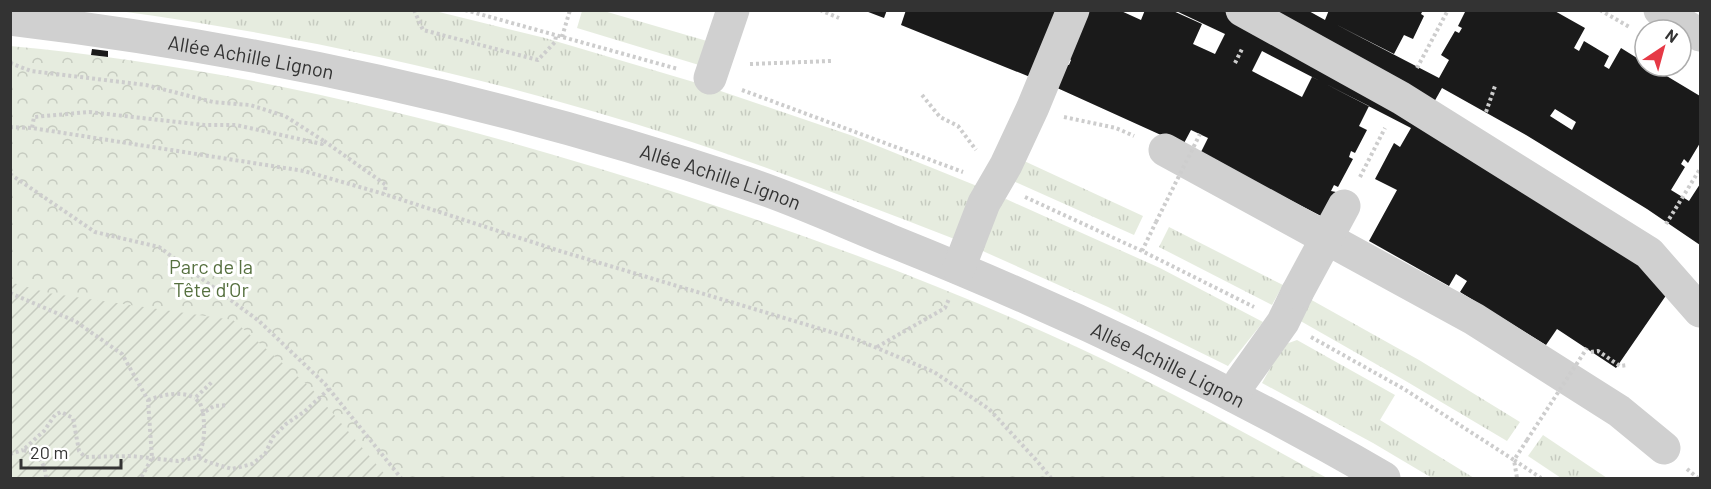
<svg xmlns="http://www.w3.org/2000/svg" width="1711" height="489" viewBox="0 0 1711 489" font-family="Barlow,sans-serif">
<defs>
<pattern id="grass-tufts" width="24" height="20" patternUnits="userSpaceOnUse" patternTransform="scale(1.5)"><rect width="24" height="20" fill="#e6ecdf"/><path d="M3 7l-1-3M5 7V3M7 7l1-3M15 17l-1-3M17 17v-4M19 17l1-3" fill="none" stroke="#c6cbc0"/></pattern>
<pattern id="park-crowns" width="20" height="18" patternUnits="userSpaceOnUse" patternTransform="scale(1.5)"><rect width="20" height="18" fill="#e6ecdf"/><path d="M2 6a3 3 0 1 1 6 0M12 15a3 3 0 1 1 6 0" fill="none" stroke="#c6cbc0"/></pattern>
<pattern id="garden-furrows" width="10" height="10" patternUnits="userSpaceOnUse" patternTransform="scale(1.5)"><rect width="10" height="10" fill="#e6ecdf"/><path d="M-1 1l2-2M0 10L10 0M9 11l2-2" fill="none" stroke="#c6cbc0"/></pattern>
</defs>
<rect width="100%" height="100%" fill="#fff"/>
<path fill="url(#grass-tufts)" d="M119,11H435L545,38L697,83L853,136L977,186L957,240C866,205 774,169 680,138C498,79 309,37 119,11Z
M582,11H604L707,41L699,65L577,28Z
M1022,160L1143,216L1134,235L1013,181Z
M1006,199L1160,268L1263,322L1228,366L1108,307L976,248L994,205Z
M1169,227L1283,285L1272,305L1159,247Z
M1308,298L1419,360L1520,422L1507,441L1404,380L1297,319Z
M1297,340L1395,395L1380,420L1474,478H1432L1373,443L1262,383L1283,345Z
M1543,435L1607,478H1561L1528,456Z"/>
<path fill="url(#park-crowns)" d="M10,46C238,67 463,123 680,194C815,238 950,288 1079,348C1163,387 1245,433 1327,478H11Z"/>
<path fill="url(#garden-furrows)" d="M10,282L48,293L233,320L312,389L388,478H11Z"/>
<path fill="#1a1a1a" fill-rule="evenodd" d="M863,10H887L884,18Z
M906,10H1064L1035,79L901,25Z
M1089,10H1119L1141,20L1145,10H1171L1202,24L1193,44L1215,54L1225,34L1174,10H1307L1325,20L1329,10H1423L1421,14L1424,16L1413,39L1404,35L1394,54L1335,24L1439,78L1449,60L1441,55L1455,31L1459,33L1462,28L1458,26L1466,10H1553L1585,28L1574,48L1579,51L1584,41L1609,56L1604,66L1609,69L1621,48L1645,63V66H1650L1700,96V143L1688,163L1684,159L1681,164L1685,167L1671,190L1689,201L1700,184V245L1647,209L1526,135L1442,88L1420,127L1676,281L1616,368L1557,329L1546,345L1460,292L1467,281L1456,274L1449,286L1369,241L1397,190L1375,179L1394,143L1400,147L1411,128L1262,51L1252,71L1302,97L1312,77L1369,106L1359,126L1367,130L1355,153L1351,151L1349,157L1353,159L1338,187L1334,185L1331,191L1336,192L1323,217L1200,154L1208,138L1191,130L1183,145L1055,87L1065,64L1069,65L1071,60L1068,58ZM1555,109L1576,122L1572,130L1550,116Z
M92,49L108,51V57L91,55Z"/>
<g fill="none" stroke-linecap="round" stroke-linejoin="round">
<path stroke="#cdcdcd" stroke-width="4" stroke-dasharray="3 3" stroke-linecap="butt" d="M414,10L423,30L538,60L555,42L556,36
M465,10L678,69
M820,10L839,18
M1600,10L1631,28
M562,37L570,10
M10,63L31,71L146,85L213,102L250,105L285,116L324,141L322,144L236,125H204L89,112L34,117L32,128
M1235,63L1243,47
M750,64L831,61
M1417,68L1448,10
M742,90L963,172
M922,95L940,117L958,126L976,150
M1486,112L1495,86
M1064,117L1116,128L1134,136
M10,127L32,128L304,171L384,194L560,251L858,340L934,372L989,409L1037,461L1051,478
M324,141L386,185L384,194
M10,174L95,232L159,247L259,321L325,384L401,478
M1360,177L1385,128
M1025,197L1142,251L1254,307
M1666,224L1700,169
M1142,251L1156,222
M10,293L75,321L122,354L148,400L152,458L141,478
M1311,337L1404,389L1514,460L1517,478
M877,347L945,308L949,299
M1591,352L1598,351L1620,366L1628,365
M148,400C163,395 180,390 195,398
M203,412L200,403L195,398L213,381
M1527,440L1514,460L1541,478
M10,454L23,450
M198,457C205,441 205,430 203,413L214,406L228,405
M1687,469L1698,478
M46,478C45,462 38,454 23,450L44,431L55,415L61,412L73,418L79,451L85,457L131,456L178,461L198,457L208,462L232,469L252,464L265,454L273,437L286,424L304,412L329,389"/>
<g stroke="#d0d0d0" stroke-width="33">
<path d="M1242,10L1401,98L1649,253L1700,311"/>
<path d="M1660,10L1700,35"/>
<path id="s1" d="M10,19C260,49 507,103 746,183C795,199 842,221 889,240C1059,308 1225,386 1384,478"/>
<path d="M710,78L733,10"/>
<path d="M1165,150L1474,319L1619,411L1664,448"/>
<path d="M959,268L984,203L1006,165L1033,107L1073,10"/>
<path d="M1234,396L1241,381L1283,322L1297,293"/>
</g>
<path stroke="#cdcdcd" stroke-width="4" stroke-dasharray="3 3" stroke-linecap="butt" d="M1156,222L1200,134
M1527,440L1587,348"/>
<path stroke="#d0d0d0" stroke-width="33" d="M1297,293L1344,206"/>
</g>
<g text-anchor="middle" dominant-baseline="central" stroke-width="6" stroke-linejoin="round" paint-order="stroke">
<g font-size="20" fill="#333" stroke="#fff">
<text stroke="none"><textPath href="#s1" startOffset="244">Allée Achille Lignon</textPath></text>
<text stroke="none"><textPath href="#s1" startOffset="729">Allée Achille Lignon</textPath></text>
<text stroke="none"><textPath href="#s1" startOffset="1215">Allée Achille Lignon</textPath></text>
</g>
<g font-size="20" fill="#56703f" stroke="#fff">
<text x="211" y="266">Parc de la<tspan x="211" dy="23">Tête d'Or</tspan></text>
</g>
</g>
<rect width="1711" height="489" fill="none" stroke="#333333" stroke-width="24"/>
<g transform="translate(1663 48) rotate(36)"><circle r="28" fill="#ffffff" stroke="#adadad" stroke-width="1.5"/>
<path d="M0-4.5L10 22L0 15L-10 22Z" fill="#e63946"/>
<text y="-9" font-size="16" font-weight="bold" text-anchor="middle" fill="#333333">N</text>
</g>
<path d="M21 459v9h100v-9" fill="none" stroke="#333333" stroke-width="3"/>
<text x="30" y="459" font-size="18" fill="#333333" stroke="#ffffff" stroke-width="4.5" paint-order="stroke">20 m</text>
</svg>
